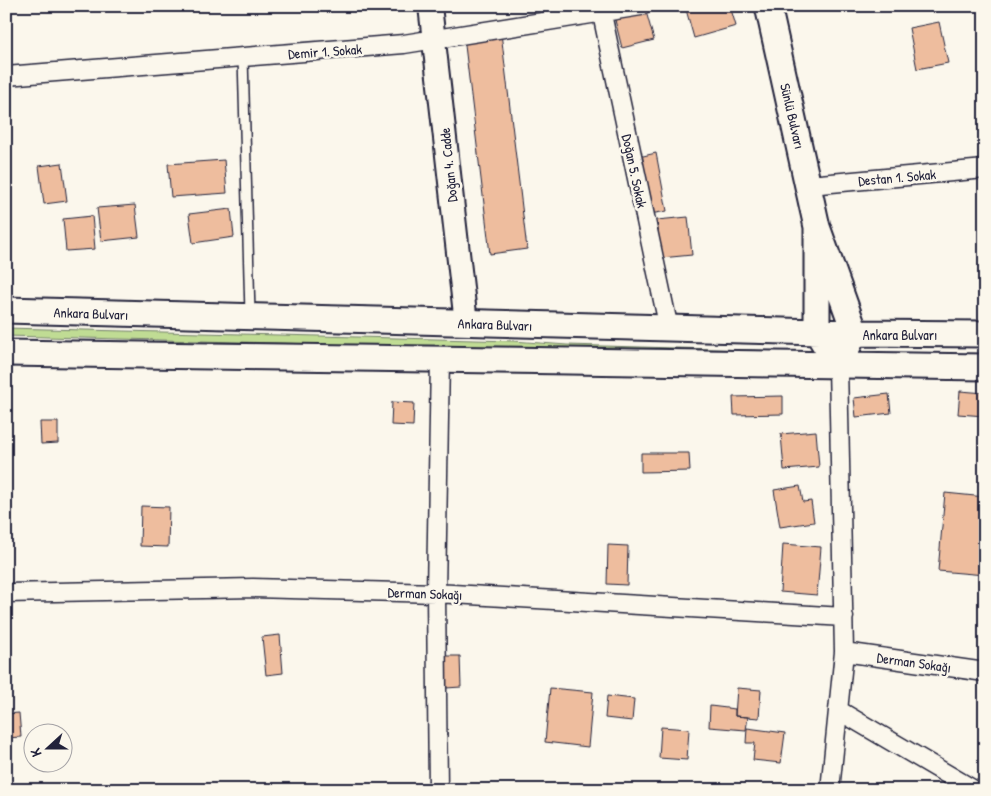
<svg xmlns="http://www.w3.org/2000/svg" width="991" height="796" viewBox="0 0 991 796" font-family="'Patrick Hand',sans-serif">
<rect width="100%" height="100%" fill="#fbf7ec"/>
<filter id="ink" filterUnits="userSpaceOnUse"><feTurbulence type="fractalNoise" baseFrequency=".02" numOctaves="2"/><feDisplacementMap in="SourceGraphic" scale="10" xChannelSelector="R" yChannelSelector="G"/><feConvolveMatrix kernelMatrix="1 2 1 2 8 2 1 2 1" color-interpolation-filters="sRGB"/></filter>
<g filter="url(#ink)">
<path fill="#c0dc94" stroke="#717f68" d="M6,328L513,341L567,345L786,351L510,349L6,336Z"/>
<path fill="#eebd9e" stroke="#22223b" d="M685,6H730L736,26L694,38Z
M645,8L654,40L622,48L614,16Z
M939,22L948,63L917,69L909,28Z
M501,33L527,249L490,254L464,37Z
M656,153L667,211L650,214L639,157Z
M224,160L227,193L171,197L168,164Z
M62,163L67,201L44,204L39,166Z
M135,205L139,237L101,241L97,208Z
M231,209L234,237L193,243L189,214Z
M92,216L95,249L66,251L63,219Z
M688,217L692,255L661,258L657,220Z
M960,391L985,393V416L958,414Z
M889,394L891,413L856,417L854,398Z
M783,396V414L734,415L733,397Z
M392,402L414,403L413,426L391,425Z
M40,422H58V443L41,444Z
M816,431L819,467L784,470L781,434Z
M641,453H689L690,471L641,472Z
M800,486L803,502L811,501L814,522L780,527L774,490Z
M6,492H7V536H6Z
M945,493L985,497V575L938,571Z
M141,506L169,507L168,547L140,546Z
M783,544L821,547L817,595L780,592Z
M608,545L628,546L627,585L607,584Z
M280,635L283,673L266,675L262,637Z
M445,656H460L461,687L446,688Z
M550,688L593,692L588,747L545,742Z
M737,688L761,690L759,718L735,716Z
M607,696L634,699L632,721L605,718Z
M710,706L735,709V716L748,717L746,730L709,727Z
M19,713L21,737L6,738V714Z
M661,727L689,729L687,760L659,758Z
M747,728L785,733L781,763L753,760L755,743H746Z
M575,784L595,785L594,790H574Z"/>
<g fill="none" stroke-linecap="round" stroke-linejoin="round">
<defs>
<path id="service" d="M243,57L250,314"/>
<path id="minor" d="M602,14L669,329
M6,76L404,44L641,6
M809,185L985,169
M6,593L253,588L436,593L844,617
M844,652L985,672
M838,710L974,790
M438,790L436,593L440,359
M830,790L844,652L838,365"/>
<path id="tertiary" d="M430,6L466,323"/>
<path id="secondary" d="M768,6L817,227
M817,227L855,333L838,365L817,332Z
M6,310L855,333L985,334
M6,353L985,367"/>
</defs>
<use href="#service" stroke="#22223b" stroke-width="12"/>
<use href="#minor" stroke="#22223b" stroke-width="21"/>
<use href="#tertiary" stroke="#22223b" stroke-width="26"/>
<use href="#secondary" stroke="#22223b" stroke-width="29"/>
<use href="#service" stroke="#fbf7ec" stroke-width="9"/>
<use href="#minor" stroke="#fbf7ec" stroke-width="18"/>
<use href="#tertiary" stroke="#fbf7ec" stroke-width="22"/>
<use href="#secondary" stroke="#fbf7ec" stroke-width="25"/>
</g>
</g>
<g text-anchor="middle" dominant-baseline="central" stroke-width="5" stroke-linejoin="round" paint-order="stroke">
<g font-size="14" fill="#22223b" stroke="#fbf7ec">
<text transform="translate(325 51) rotate(-4)">Demir 1. Sokak</text>
<text transform="translate(793 116) rotate(77)">Sünlü Bulvarı</text>
<text transform="translate(448 165) rotate(-96)">Doğan 4. Cadde</text>
<text transform="translate(635 171) rotate(78)">Doğan 5. Sokak</text>
<text transform="translate(897 177) rotate(-5)">Destan 1. Sokak</text>
<text transform="translate(91 313) rotate(2)">Ankara Bulvarı</text>
<text transform="translate(495 324) rotate(2)">Ankara Bulvarı</text>
<text x="900" y="334">Ankara Bulvarı</text>
<text transform="translate(425 593) rotate(2)">Derman Sokağı</text>
<text transform="translate(914 662) rotate(8)">Derman Sokağı</text>
</g>
</g>
<rect width="991" height="796" fill="none" stroke="#fbf7ec" stroke-width="25"/>
<rect x="12" y="12" width="966" height="771" fill="none" stroke="#22223b" stroke-width="2" filter="url(#ink)"/>
<g transform="translate(48 748) rotate(249)"><circle r="24" fill="#fbf7ec" stroke="#a4a2a5"/>
<path d="M0-4L9 19L0 12L-9 19Z" fill="#22223b"/>
<text y="-8" font-size="14" font-weight="bold" text-anchor="middle" fill="#22223b">K</text>
</g>
</svg>
